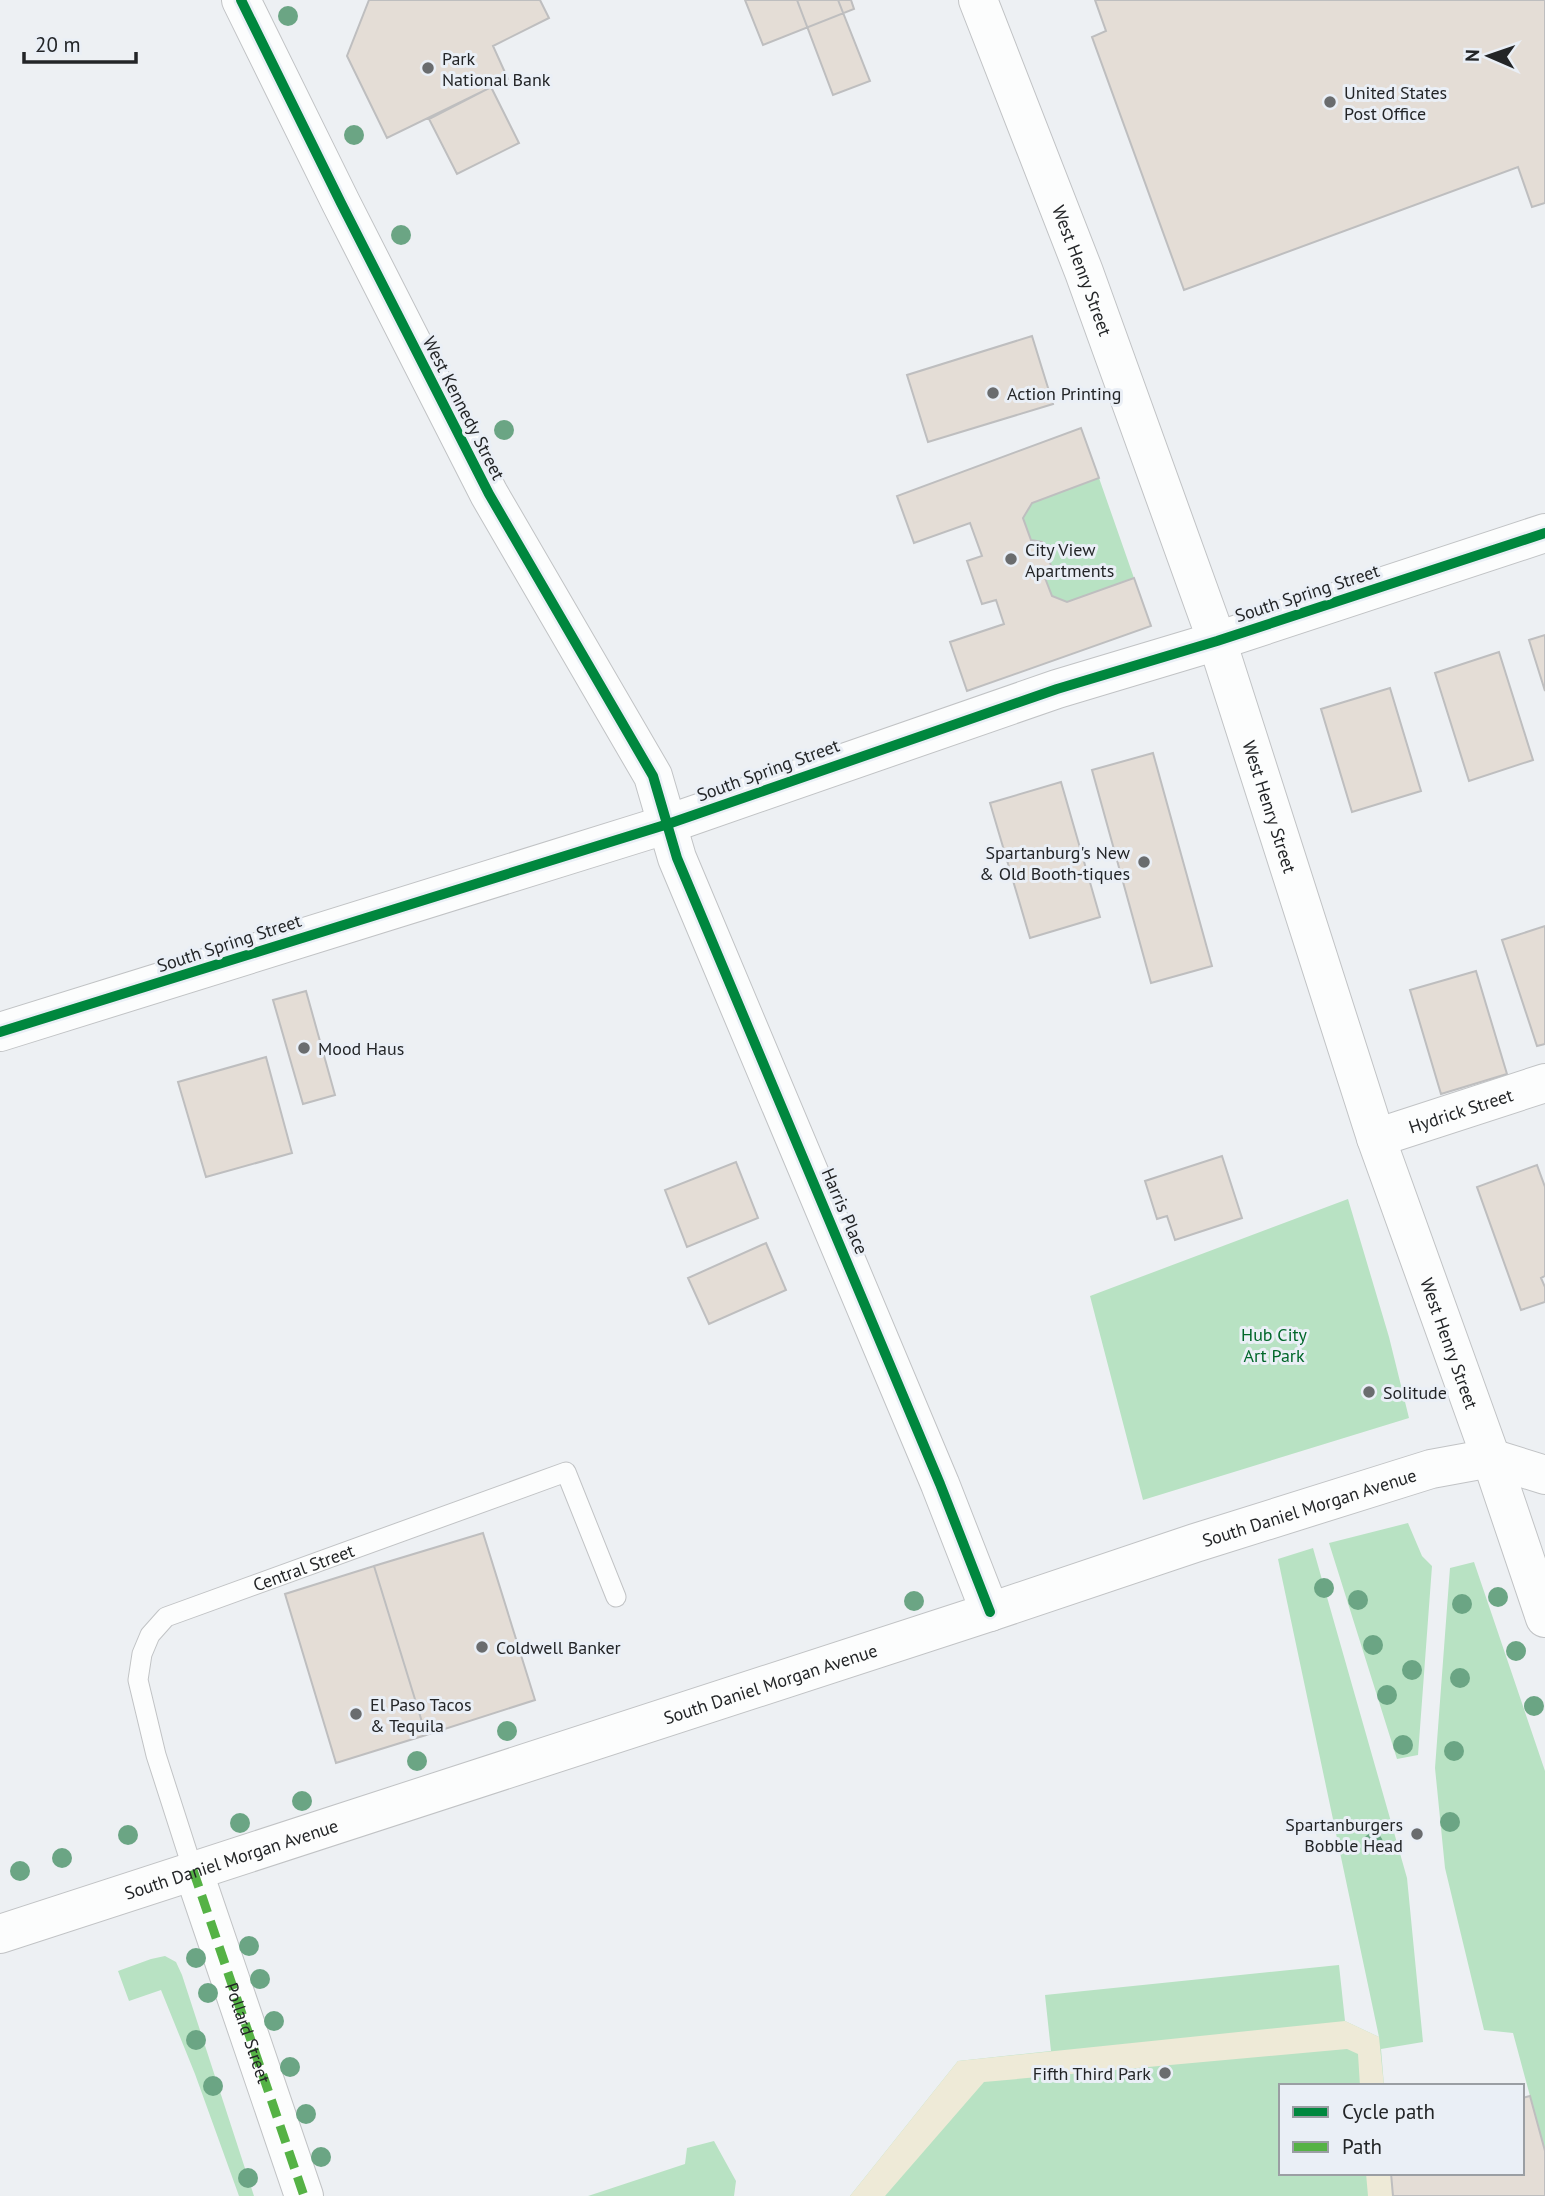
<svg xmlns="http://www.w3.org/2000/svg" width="1545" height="2196" viewBox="0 0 1545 2196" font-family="'PT Sans',sans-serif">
<rect width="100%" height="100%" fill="#edf0f3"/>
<path fill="#b8e2c3" d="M1099,478L1134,578L1067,602L1052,596L1045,578L1052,568L1042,542L1031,540L1023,518L1032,503Z
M1348,1199L1389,1337L1409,1418L1143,1500L1090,1296Z
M1408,1523L1422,1556L1432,1566L1418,1755L1397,1759L1329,1543Z
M1313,1548L1407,1878L1423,2042L1381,2049L1384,2086H1281V2173H1522L1530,2096L1513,2033L1484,2030L1445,1868L1435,1768L1450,1568L1474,1562L1545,1771V2196H850L958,2061L1051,2051L1045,1995L1339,1965L1345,2021L1379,2037L1278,1559Z
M165,1956L176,1962L182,1975L254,2196H239L195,2074L161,1990L129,2001L118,1971L151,1959Z
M714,2141L736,2181L734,2196H588L685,2164L687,2148Z"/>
<path fill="#eeead7" d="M1345,2021L1379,2037L1384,2086H1360L1358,2054L1347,2049L984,2082L885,2196H850L958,2061Z
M1366,2173H1391L1393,2196H1368Z"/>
<path fill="#e4ddd6" stroke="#bebebf" stroke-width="2" d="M369,0H540L549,18L493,46L508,79L387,138L347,56Z
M745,0H851L854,9L763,45Z
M797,0H838L870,81L833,95Z
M1095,0H1545V203L1532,207L1518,167L1184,290L1092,37L1106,31Z
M491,87L519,143L457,174L429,119Z
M1032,336L1053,404L928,442L907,375Z
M1081,428L1099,478L1032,503L1023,518L1031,540L1042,542L1052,568L1045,578L1052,596L1067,602L1134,578L1151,626L967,691L950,642L1004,624L996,600L982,604L967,561L982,556L970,523L914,543L897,496Z
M1545,635V691L1529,640Z
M1499,652L1533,760L1469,781L1435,673Z
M1390,688L1421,791L1352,812L1321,709Z
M1153,753L1212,966L1151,983L1092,770Z
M1061,782L1100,917L1030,938L990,803Z
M1545,926V1044L1537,1046L1502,940Z
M1476,971L1507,1074L1441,1094L1410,990Z
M306,991L335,1095L303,1104L273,1000Z
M266,1057L292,1153L206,1177L178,1082Z
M1222,1156L1242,1218L1175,1240L1167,1216L1157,1219L1145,1181Z
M736,1162L758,1218L687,1247L665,1190Z
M1537,1165L1545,1187V1276L1541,1278L1545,1287V1302L1521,1310L1477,1187Z
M766,1243L786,1290L709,1324L688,1278Z
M483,1533L535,1700L426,1735L374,1566Z
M374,1566L426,1735L336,1763L285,1594Z
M1530,2096L1545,2151V2196H1393L1391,2173H1522V2098Z"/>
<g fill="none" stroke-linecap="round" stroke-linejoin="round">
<defs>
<g id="lane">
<path id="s1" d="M193,1870L156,1755L138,1680L142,1654L150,1635L166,1617L566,1472L616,1597"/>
</g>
<g id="street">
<path d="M241,0L341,203L489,494L653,776L677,858L940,1484L990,1612"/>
<path d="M0,1032L668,824L1057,689L1217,641L1545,533"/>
<path id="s2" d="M1376,1138L1545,1083"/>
<path id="s3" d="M193,1870L304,2196"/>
</g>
<g id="secondary">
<path id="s4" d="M978,0L1084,272L1217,641L1376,1138L1491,1458L1545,1618"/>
<path id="s5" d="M0,1934L990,1612L1195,1543L1431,1469L1491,1458L1545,1475"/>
</g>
</defs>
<use href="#lane" stroke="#c1c3c5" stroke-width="21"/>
<use href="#street" stroke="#c1c3c5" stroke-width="40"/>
<use href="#secondary" stroke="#c1c3c5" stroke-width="40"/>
<use href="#lane" stroke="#fcfdfd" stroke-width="19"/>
<use href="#street" stroke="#fcfdfd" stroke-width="38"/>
<use href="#secondary" stroke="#fcfdfd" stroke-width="38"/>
<path stroke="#55b245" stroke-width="9" stroke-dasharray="18 9" stroke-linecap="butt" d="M193,1870L304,2196"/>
<defs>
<path id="cycleway" d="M241,0L341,203L489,494L653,776L677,858L940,1484L990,1612
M0,1032L668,824L1057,689L1217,641L1545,533"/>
</defs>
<use href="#cycleway" stroke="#eaeff6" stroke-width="15"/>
<use href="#cycleway" stroke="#00873e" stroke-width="10"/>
</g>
<g fill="#6ba584">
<circle cx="288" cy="16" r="10"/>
<circle cx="354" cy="135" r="10"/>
<circle cx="401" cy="235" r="10"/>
<circle cx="504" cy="430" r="10"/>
<circle cx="1324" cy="1588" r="10"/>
<circle cx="1498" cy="1597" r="10"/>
<circle cx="1358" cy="1600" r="10"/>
<circle cx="914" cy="1601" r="10"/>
<circle cx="1462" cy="1604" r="10"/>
<circle cx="1373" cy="1645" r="10"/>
<circle cx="1516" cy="1651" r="10"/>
<circle cx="1412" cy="1670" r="10"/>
<circle cx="1460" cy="1678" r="10"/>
<circle cx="1387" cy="1695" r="10"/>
<circle cx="1534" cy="1706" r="10"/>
<circle cx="507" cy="1731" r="10"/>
<circle cx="1403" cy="1745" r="10"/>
<circle cx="1454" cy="1751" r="10"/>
<circle cx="417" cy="1761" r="10"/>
<circle cx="302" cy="1801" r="10"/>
<circle cx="1450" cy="1822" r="10"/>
<circle cx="240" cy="1823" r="10"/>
<circle cx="128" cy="1835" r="10"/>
<circle cx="1373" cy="1843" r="10"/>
<circle cx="62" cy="1858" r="10"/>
<circle cx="20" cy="1871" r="10"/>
<circle cx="249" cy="1946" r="10"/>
<circle cx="196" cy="1958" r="10"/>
<circle cx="260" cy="1979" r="10"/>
<circle cx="208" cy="1993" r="10"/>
<circle cx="274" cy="2021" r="10"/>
<circle cx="196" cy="2040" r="10"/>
<circle cx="290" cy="2067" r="10"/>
<circle cx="213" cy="2086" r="10"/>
<circle cx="306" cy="2114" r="10"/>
<circle cx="321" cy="2157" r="10"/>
<circle cx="248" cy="2178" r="10"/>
</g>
<g fill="#6a6c6e" stroke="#eaeff6" stroke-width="2.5">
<circle cx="428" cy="68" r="7"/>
<circle cx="1330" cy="102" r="7"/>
<circle cx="993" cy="393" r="7"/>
<circle cx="1011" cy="559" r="7"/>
<circle cx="1144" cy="862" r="7"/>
<circle cx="304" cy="1048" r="7"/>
<circle cx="1369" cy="1392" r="7"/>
<circle cx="482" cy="1647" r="7"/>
<circle cx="356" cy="1714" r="7"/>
<circle cx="1417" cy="1834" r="7"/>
<circle cx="1165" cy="2073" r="7"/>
</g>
<g text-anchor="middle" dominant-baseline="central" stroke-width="6" stroke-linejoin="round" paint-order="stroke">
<g font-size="18" fill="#232527" stroke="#eaeff6" text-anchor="start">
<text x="442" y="58">Park<tspan x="442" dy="21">National Bank</tspan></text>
<text x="1344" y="92">United States<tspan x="1344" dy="21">Post Office</tspan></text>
<text x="1007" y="393">Action Printing</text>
<text x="1025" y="549">City View<tspan x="1025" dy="21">Apartments</tspan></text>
<text x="1130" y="852" text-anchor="end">Spartanburg's New<tspan x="1130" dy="21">&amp; Old Booth-tiques</tspan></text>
<text x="318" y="1048">Mood Haus</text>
<text x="1383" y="1392">Solitude</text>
<text x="496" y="1647">Coldwell Banker</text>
<text x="370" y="1704">El Paso Tacos<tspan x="370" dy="21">&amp; Tequila</tspan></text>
<text x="1403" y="1824" text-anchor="end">Spartanburgers<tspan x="1403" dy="21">Bobble Head</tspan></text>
<text x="1151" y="2073" text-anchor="end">Fifth Third Park</text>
</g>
<g font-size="18" fill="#232527" stroke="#eaeff6">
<text stroke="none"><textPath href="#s4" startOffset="290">West Henry Street</textPath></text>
<text transform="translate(464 408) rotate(63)">West Kennedy Street</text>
<text transform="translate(1307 593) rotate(-18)">South Spring Street</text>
<text transform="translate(768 770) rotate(-20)">South Spring Street</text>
<text stroke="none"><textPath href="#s4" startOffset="858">West Henry Street</textPath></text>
<text transform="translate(229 943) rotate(-18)">South Spring Street</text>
<text stroke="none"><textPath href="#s2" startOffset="89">Hydrick Street</textPath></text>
<text transform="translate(845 1211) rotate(67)">Harris Place</text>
<text stroke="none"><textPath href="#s4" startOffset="1424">West Henry Street</textPath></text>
<text stroke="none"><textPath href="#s5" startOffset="1377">South Daniel Morgan Avenue</textPath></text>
<text stroke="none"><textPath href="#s1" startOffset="415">Central Street</textPath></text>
<text stroke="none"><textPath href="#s5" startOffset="810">South Daniel Morgan Avenue</textPath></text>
<text stroke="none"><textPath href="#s5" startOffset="243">South Daniel Morgan Avenue</textPath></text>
<text stroke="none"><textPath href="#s3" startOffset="172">Pollard Street</textPath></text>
</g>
<g font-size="18" fill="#00672a" stroke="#eaeff6">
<text x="1274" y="1334">Hub City<tspan x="1274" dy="21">Art Park</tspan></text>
</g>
</g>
<rect x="1279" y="2084" width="245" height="91" fill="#eaeff6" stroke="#9a9ea3" stroke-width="2"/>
<rect x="1293" y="2107" width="35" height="10" fill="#00873e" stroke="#9a9ea3" stroke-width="2"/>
<text x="1342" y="2119" font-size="21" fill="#232527">Cycle path</text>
<rect x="1293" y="2142" width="35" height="10" fill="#55b245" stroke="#9a9ea3" stroke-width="2"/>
<text x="1342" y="2154" font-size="21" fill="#232527">Path</text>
<g transform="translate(1489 56) rotate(272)" stroke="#eaeff6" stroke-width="5" paint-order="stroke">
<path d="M0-5L12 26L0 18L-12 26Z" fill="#232527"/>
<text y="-10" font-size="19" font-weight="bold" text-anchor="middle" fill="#232527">N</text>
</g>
<path d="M24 52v10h112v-10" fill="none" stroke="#232527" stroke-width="3.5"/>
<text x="35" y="52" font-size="21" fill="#232527" stroke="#eaeff6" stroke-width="5" paint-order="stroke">20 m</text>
</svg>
